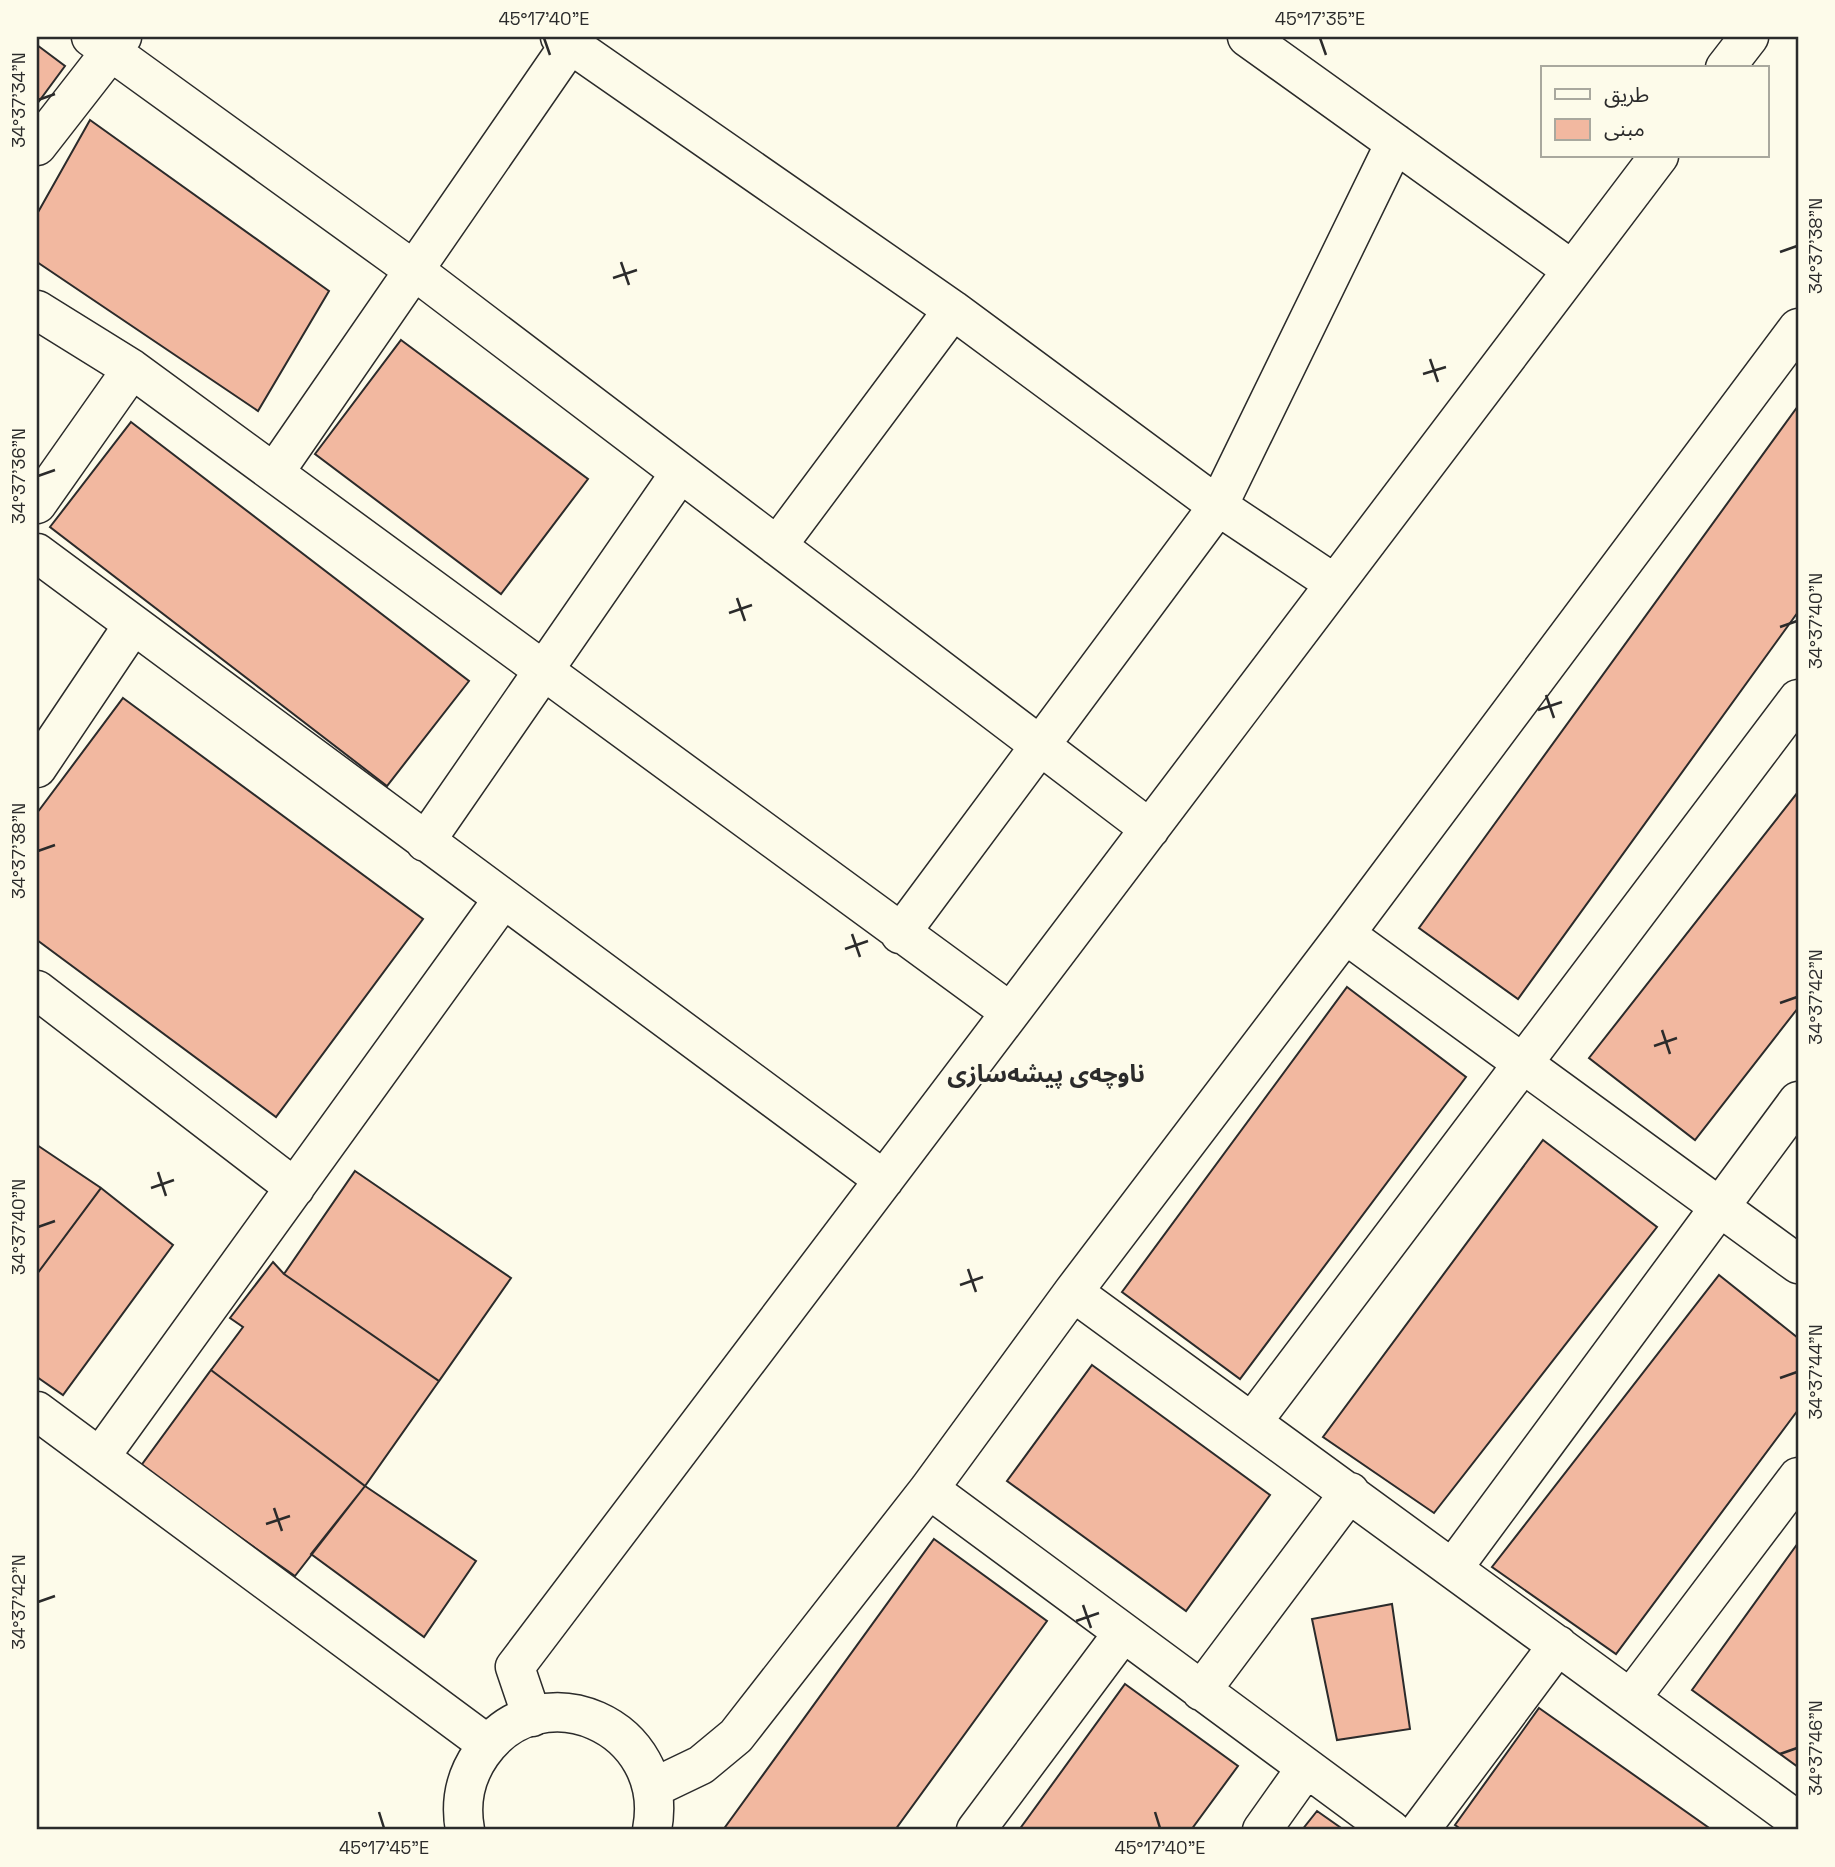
<svg xmlns="http://www.w3.org/2000/svg" width="1835" height="1867" viewBox="0 0 1835 1867" font-family="'Space Grotesk','Noto Sans Arabic',sans-serif">
<rect width="100%" height="100%" fill="#fdfbea"/>
<path fill="#f2b8a0" stroke="#2b2b2b" stroke-width="2" d="M37,45L65,66L37,104Z
M90,120L329,291L258,411L37,262V214Z
M401,340L588,479L501,594L315,454Z
M1798,406V612L1518,999L1419,928Z
M131,422L469,681L387,786L50,527Z
M123,698L423,919L276,1117L37,940V813Z
M1798,792V1008L1695,1140L1589,1058Z
M1347,987L1466,1077L1240,1379L1122,1292Z
M1543,1140L1657,1227L1434,1513L1323,1437Z
M37,1145L101,1188L37,1274Z
M355,1171L511,1278L439,1381L284,1274Z
M101,1188L173,1245L63,1395L37,1377V1274Z
M273,1262L284,1274L439,1381L365,1486L211,1370L243,1327L230,1318Z
M1719,1275L1798,1338V1410L1616,1654L1492,1567Z
M1092,1365L1270,1495L1186,1611L1007,1481Z
M211,1370L365,1486L295,1576L140,1467Z
M365,1486L476,1561L424,1637L311,1554Z
M934,1539L1047,1621L895,1830H723Z
M1798,1543V1767L1692,1690Z
M1392,1604L1410,1729L1337,1740L1312,1619Z
M1125,1684L1238,1766L1191,1830H1019Z
M1539,1708L1712,1830H1462L1455,1825Z
M1317,1811L1344,1830H1302Z"/>
<g fill="none" stroke-linecap="round" stroke-linejoin="round">
<defs>
<path id="minor" d="M91,37L415,271L1150,829
M560,37L953,310L1218,506L1335,584
M1247,37L1572,270
M1725,68L1749,37
M37,146L122,37
M37,310L132,369L1010,1012
M274,473L570,44
M37,504L132,369
M777,546L953,310
M37,553L884,1180
M37,768L133,625
M425,842L680,473
M900,934L1218,506L1395,143
M1345,934L1798,1264
M37,990L295,1188
M1073,1292L1798,1821
M37,1411L487,1744
M1253,1421L1798,699
M100,1457L503,899
M929,1489L1391,1830
M1453,1568L1798,1101
M1201,1691L1350,1492
M1631,1698L1798,1477
M532,1717L515,1667L1659,156
M653,1788L701,1765L736,1736L929,1489L1073,1292L1345,934L1798,328
M976,1830L1123,1633
M1262,1830L1306,1768
M1420,1830L1558,1645"/>
<path id="major" d="M465,1830C460,1803 465,1777 481,1754C540,1668 672,1726 652,1830"/>
</defs>
<use href="#minor" stroke="#2b2b2b" stroke-width="41"/>
<use href="#major" stroke="#2b2b2b" stroke-width="41"/>
<use href="#minor" stroke="#fdfbea" stroke-width="38"/>
<use href="#major" stroke="#fdfbea" stroke-width="38"/>
</g>
<path fill="none" stroke="#2b2b2b" stroke-width="2.5" d="M544,38L550,55M1320,38L1326,55M38,100L55,94M1780,252L1797,246M621,262L629,285M613,278L637,270M1430,359L1438,382M1423,374L1446,367M38,476L55,470M737,598L745,621M729,613L752,605M1780,627L1797,621M1546,695L1554,718M1538,710L1562,702M38,851L55,845M852,934L860,957M845,949L868,941M1780,1003L1797,997M1662,1030L1670,1054M1654,1046L1677,1038M158,1172L166,1196M151,1188L174,1180M38,1227L55,1221M968,1269L976,1292M960,1285L983,1277M1780,1378L1797,1372M274,1508L282,1531M266,1524L290,1516M38,1602L55,1596M1083,1605L1091,1628M1076,1621L1099,1613M1780,1754L1797,1748M379,1812L384,1828M1155,1812L1160,1828"/>
<g text-anchor="middle" dominant-baseline="central" stroke-width="5" stroke-linejoin="round" paint-order="stroke">
<g font-size="24" font-weight="bold" fill="#2b2b2b" stroke="#fdfbea">
<text x="1046" y="1073">ناوچەی پیشەسازی</text>
</g>
</g>
<rect width="1835" height="1867" fill="none" stroke="#fdfbea" stroke-width="77"/>
<rect x="1541" y="66" width="228" height="91" fill="#fdfbea" stroke="#a9a89e" stroke-width="2"/>
<rect x="1555" y="89" width="35" height="10" fill="#fdfbea" stroke="#a9a89e" stroke-width="2"/>
<text x="1604" y="102" font-size="21" fill="#2b2b2b">طريق</text>
<rect x="1555" y="119" width="35" height="21" fill="#f2b8a0" stroke="#a9a89e" stroke-width="2"/>
<text x="1604" y="136" font-size="21" fill="#2b2b2b">مبنى</text>
<rect x="38" y="38" width="1759" height="1790" fill="none" stroke="#2b2b2b" stroke-width="2.5"/>
<g font-size="18" text-anchor="middle" fill="#2b2b2b">
<text x="544" y="25">45°17'40"E</text>
<text x="1320" y="25">45°17'35"E</text>
<text transform="translate(19 100) rotate(-90)" y="6">34°37'34"N</text>
<text transform="translate(1816 246) rotate(-90)" y="6">34°37'38"N</text>
<text transform="translate(19 476) rotate(-90)" y="6">34°37'36"N</text>
<text transform="translate(1816 621) rotate(-90)" y="6">34°37'40"N</text>
<text transform="translate(19 851) rotate(-90)" y="6">34°37'38"N</text>
<text transform="translate(1816 997) rotate(-90)" y="6">34°37'42"N</text>
<text transform="translate(19 1227) rotate(-90)" y="6">34°37'40"N</text>
<text transform="translate(1816 1372) rotate(-90)" y="6">34°37'44"N</text>
<text transform="translate(19 1602) rotate(-90)" y="6">34°37'42"N</text>
<text transform="translate(1816 1748) rotate(-90)" y="6">34°37'46"N</text>
<text x="384" y="1854">45°17'45"E</text>
<text x="1160" y="1854">45°17'40"E</text>
</g>
</svg>
